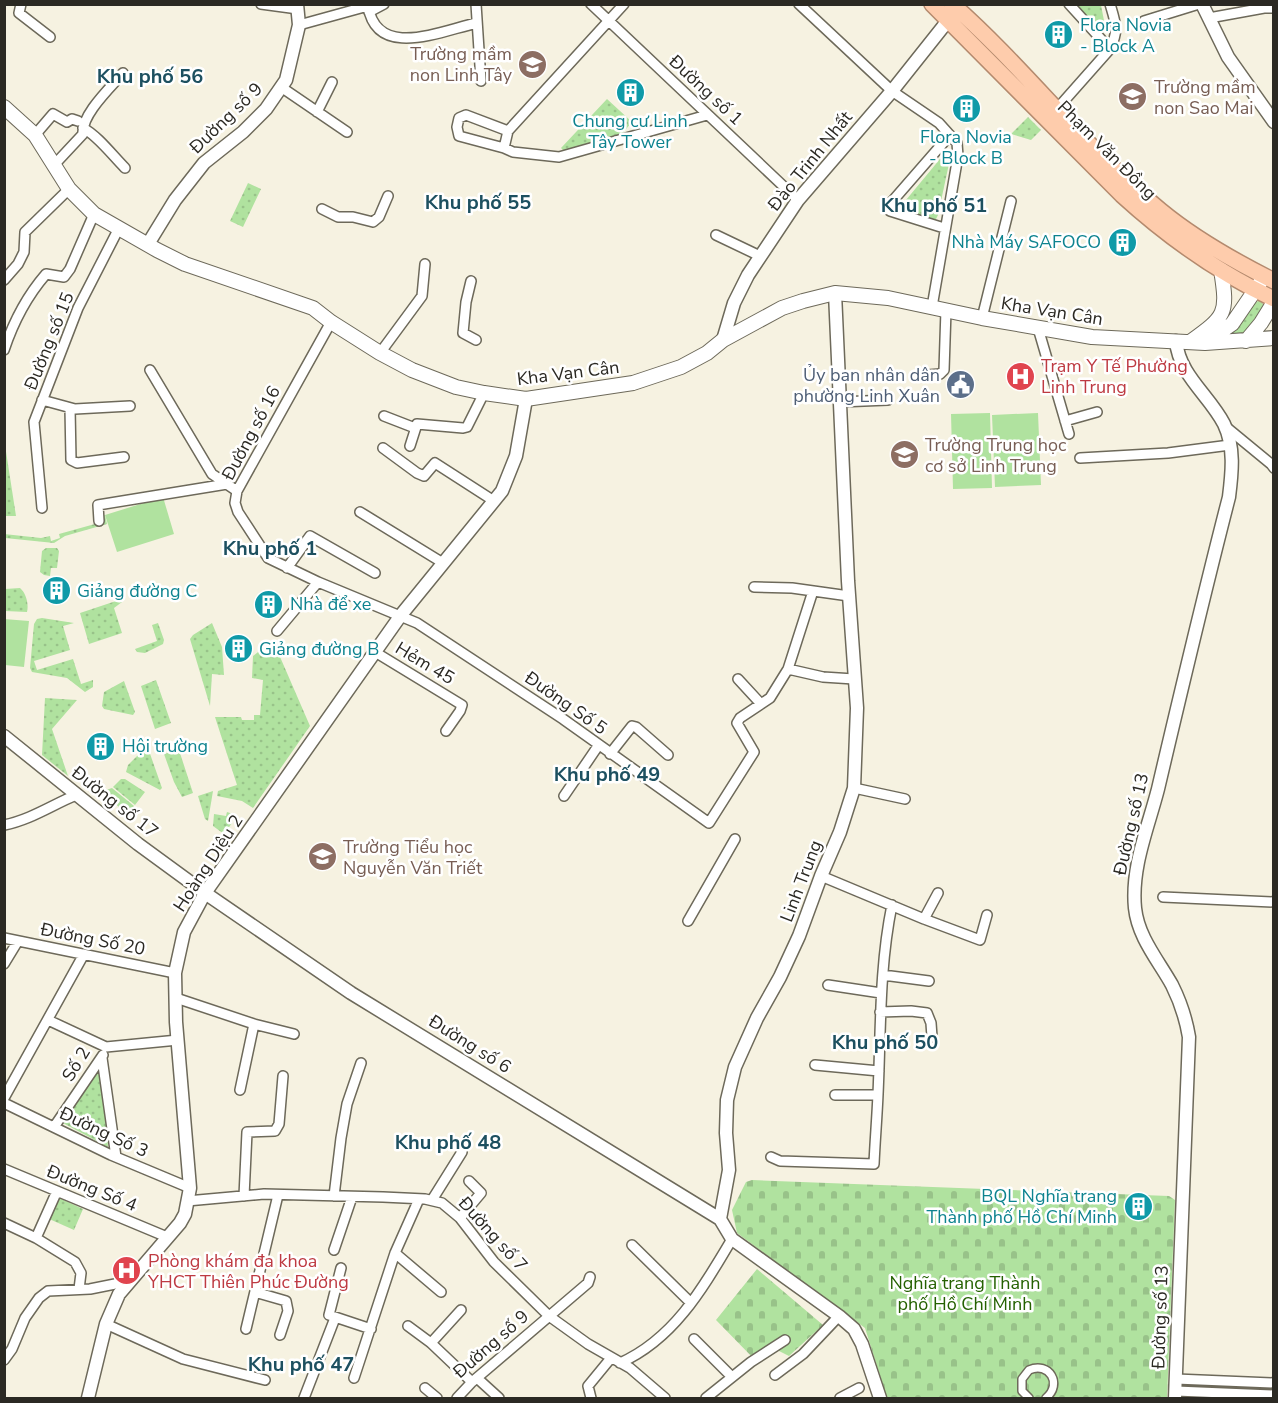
<svg xmlns="http://www.w3.org/2000/svg" width="1278" height="1403" viewBox="0 0 1278 1403" font-family="'Nunito Sans',sans-serif">
<defs>
<pattern id="grass-dots" width="8" height="8" patternUnits="userSpaceOnUse" patternTransform="scale(1.5)"><rect width="8" height="8" fill="#b0e29f"/><path d="M2 2h.1M6 6h.1" fill="none" stroke="#98c289" stroke-width="1.8" stroke-linecap="round"/></pattern>
<pattern id="cemetery-stones" width="16" height="16" patternUnits="userSpaceOnUse" patternTransform="scale(1.5)"><rect width="16" height="16" fill="#b0e29f"/><path d="M2 7V4a2 2 0 0 1 4 0v3zM10 15v-3a2 2 0 0 1 4 0v3z" fill="#98c289"/></pattern>
</defs>
<rect width="100%" height="100%" fill="#f6f2e1"/>
<path fill="url(#grass-dots)" d="M1075,5H1101L1106,31L1102,33Z
M607,99L632,122L621,135L564,151L561,148Z
M1028,117L1041,130L1031,140L1011,134Z
M947,155L950,159L938,215L936,219L931,220L902,212L901,206L940,159Z
M248,183L261,189L243,227L230,221Z
M1259,300L1263,304L1262,314L1245,333L1221,336L1239,325L1249,309Z
M4,445H5L16,516H5Z
M105,515L107,524L65,536L54,543L5,538L4,534L41,538L50,536L51,541L60,538L59,534L102,522L101,516Z
M46,548H57L59,551L57,568H51L50,576L44,575L40,572L42,551Z
M20,588C26,593 29,604 27,612L5,611V589Z
M122,599V602L114,608L122,633L89,644L80,613Z
M42,618L74,623L63,626L70,650L34,661L37,670L73,659L81,684L93,680V687L85,692L67,678L32,672L30,668L34,624L37,619Z
M158,623L164,640L163,644L145,653L137,652L135,649L157,641L152,625Z
M212,623L222,647L224,675L212,674L210,706L190,639L193,635Z
M274,643L310,726L253,808L242,801L217,796L218,791L237,785L215,717H241L242,720H254V715H260L263,680L252,678L253,656L267,645Z
M156,680L171,723L155,729L141,686Z
M124,681L135,712L133,715L104,709L102,706L104,692Z
M45,698L77,700L52,729L68,776L42,755Z
M148,748L162,788L160,790L126,772L128,765L144,749Z
M179,750L193,793L182,797L174,782L164,754Z
M121,779H125L145,792L135,805L113,787Z
M112,788L134,806L128,814L100,792Z
M213,791L208,821L205,819L198,796Z
M227,812L233,814L228,821L232,823L224,834L213,826L214,814L226,816Z
M102,1058L108,1147L61,1122Z
M57,1197L83,1209L74,1230L47,1218Z"/>
<path fill="url(#cemetery-stones)" d="M752,1180L1169,1196L1175,1200L1167,1398H887L865,1328L737,1233L732,1210L746,1182Z
M757,1269L823,1325L789,1356L777,1350L756,1361L716,1320Z"/>
<path fill="#b0e29f" d="M990,413L992,488L953,489L951,414Z
M1038,413L1041,485L995,487L992,415Z
M163,497L174,534L117,552L105,515Z
M4,619L29,621L24,667L5,665Z"/>
<g fill="none" stroke-linecap="round" stroke-linejoin="round">
<defs>
<path id="pedestrian" d="M1029,1398L1022,1391V1379L1029,1370C1049,1361 1063,1384 1046,1398"/>
<path id="minor" d="M21,4L19,13L50,37
M261,4L298,9
M476,4L481,81
M591,4L798,200
M624,4L508,131L504,148L513,152L559,157L707,115
M799,4L892,91L939,123L957,143L958,156L932,307
M1069,4L1110,49
M369,12L384,4
M1209,18L1264,8H1274
M1144,21L1199,4
M299,25L368,6C377,61 443,30 477,23
M281,87L347,132
M1056,110L1110,49C1119,30 1116,24 1110,4
M317,112L332,82
M83,128C97,135 113,156 125,168
M35,135L53,114L67,122L72,119L78,121
M504,148L459,136L457,127L459,118L466,115L508,131
M55,164L83,134C81,115 110,88 123,73
M322,209L338,217H353L373,222L379,217L388,196
M944,228L890,211L889,205L950,135
M716,235L760,256
M4,280L18,264L24,252L25,232L69,189
M471,281L466,302L463,333L476,340
M982,318L1011,201
M331,322L237,491L235,503L238,512L268,558L318,582L417,623L563,719L709,823L754,752L737,723L740,718L770,698L788,669L813,591
M1038,328L1069,434
M4,350C13,323 27,296 46,274L64,277L70,269L94,214
M380,353L422,296L425,264
M150,370L212,474L237,491
M927,375L940,374L944,370L946,310
M42,400L75,409L130,406
M840,402L888,400
M70,408L71,460L77,463L124,457
M384,416L415,428
M1065,421L1097,412
M1226,427L1271,464L1274,468
M410,446L417,424L463,428L467,427L484,393
M383,448L417,473L424,476L435,463L494,501
M1080,458L1168,453L1230,445
M42,508L34,422L78,308L119,228
M360,512L443,563
M99,521L98,505L227,484
M287,568L310,536L375,573
M754,587L792,588L849,596
M277,631L318,582
M375,652L462,705L460,711L446,731
M788,669L823,677L854,679
M738,679L761,704
M610,754L632,726L636,727L668,755
M854,788L905,799
M564,796L598,746
M4,825C30,820 52,805 76,795
M821,876L924,919L980,940L987,915
M1163,897L1274,902
M924,919L938,893
M688,921L735,839
M4,938L175,973
M4,964L18,941
M883,975L929,981
M828,985L881,993
M176,998L254,1024L294,1034
M880,1012L911,1011L927,1013L931,1023L932,1037
M48,1020L106,1047L178,1040
M102,1058L116,1157
M815,1065L879,1071
M240,1090L254,1024
M835,1095H878
M4,1098L84,954
M4,1103L111,1155L190,1188
M54,1127L103,1055
M771,1157L780,1161L874,1164C875,1141 877,1118 878,1094C881,1031 879,968 892,905
M4,1169L167,1237
M57,1191L36,1238L75,1262L81,1273L79,1289
M244,1196L247,1132L275,1131L279,1124L283,1076
M334,1196L341,1138L347,1104L361,1063
M432,1200L462,1152
M187,1201L264,1194L383,1197L425,1199L442,1203L460,1218L494,1262L549,1316L588,1344L630,1368L665,1398
M460,1218L481,1193L469,1181
M4,1223L36,1238
M632,1245L691,1303
M334,1250L352,1197
M395,1253L441,1292
M341,1268L329,1315L371,1329
M255,1292L286,1301L288,1311L280,1335
M106,1324L183,1359L265,1380
M408,1326L431,1343L472,1382
M246,1329L278,1195
M694,1339L732,1377
M431,1343L461,1310
M4,1360L12,1349L25,1318L39,1298L48,1291L90,1289L115,1284L134,1274
M620,1363C674,1339 703,1288 732,1239
M775,1375L803,1354L839,1316
M354,1378L395,1253L419,1199
M477,1378L499,1398
M1176,1379L1274,1383
M425,1388L437,1398
M1176,1391L1274,1395
M304,1398L335,1318
M457,1398L472,1382L588,1283L590,1277
M591,1398L588,1386L611,1358
M706,1398L751,1362L785,1340
M840,1398L859,1388"/>
<path id="tertiary" d="M1202,4L1228,57L1274,122
M148,244L175,200L204,163L243,132L266,109L286,80L299,25L297,4
M835,293L848,581L857,708L854,788L840,832L821,876L799,936L780,977L757,1018L735,1067L727,1100L726,1133L729,1170L720,1219L732,1239L839,1316L854,1329L862,1344L880,1398
M723,340L734,303L748,275L798,200L892,91L954,13
M4,736L138,844L205,893L351,993L720,1219
M88,1398L106,1324L119,1294L180,1223L185,1214L190,1188L176,1022L175,973L184,932L205,893L401,615L502,491L516,456L526,399
M1175,1398L1189,1037C1186,1019 1180,1001 1172,985C1158,960 1138,937 1135,908C1131,867 1148,828 1158,789C1181,691 1204,594 1229,497C1232,473 1235,447 1224,424C1209,395 1179,375 1176,341"/>
<path id="secondary" d="M4,107L35,135L69,189L94,214L157,250L185,264L313,308L331,322L380,353L412,370L456,387L484,393L526,399L633,383L681,367L707,353L723,340L782,308L803,301L835,293L888,298L982,318L1092,337L1205,343L1274,338
M1207,341L1232,324L1260,283
M1246,341L1261,323L1274,302
M1190,342C1226,316 1228,314 1221,270"/>
<path id="trunk" d="M932,4L1122,195C1167,236 1219,273 1274,299
M952,4C1026,69 1085,149 1161,211C1195,239 1234,261 1274,281"/>
</defs>
<use href="#pedestrian" stroke="#6d695a" stroke-width="10"/>
<use href="#minor" stroke="#6d695a" stroke-width="12"/>
<use href="#tertiary" stroke="#6d695a" stroke-width="15"/>
<use href="#secondary" stroke="#6d695a" stroke-width="16"/>
<use href="#trunk" stroke="#b48a6e" stroke-width="18"/>
<use href="#pedestrian" stroke="#fff" stroke-width="7"/>
<use href="#minor" stroke="#fff" stroke-width="9"/>
<use href="#tertiary" stroke="#fff" stroke-width="12"/>
<use href="#secondary" stroke="#fff" stroke-width="14"/>
<use href="#trunk" stroke="#feccac" stroke-width="15"/>
</g>
<defs>
<symbol id="building-disc" viewBox="-11 -11 22 22"><circle r="9.5" fill="#0f9aa8" stroke="#fff"/><path d="M-4-6H4V6H1V3H-1V6H-4ZM-2.5-4.3h1.7v1.8h-1.7ZM.8-4.3h1.7v1.8H.8ZM-2.5-1h1.7V.8h-1.7ZM.8-1h1.7V.8H.8Z" fill="#fff"/></symbol>
<symbol id="school-disc" viewBox="-11 -11 22 22"><circle r="9.5" fill="#8d6e63" stroke="#fff"/><path d="M0-5L7-2L0 1L-7-2ZM-4 1L0 2.5L4 1V4Q0 6-4 4Z" fill="#fff"/></symbol>
<symbol id="hospital-disc" viewBox="-11 -11 22 22"><circle r="9.5" fill="#e0444e" stroke="#fff"/><path d="M-5-5h3v3.5h4V-5h3V5h-3V1.5h-4V5h-3Z" fill="#fff"/></symbol>
<symbol id="civic-disc" viewBox="-11 -11 22 22"><circle r="9.5" fill="#5c6f8a" stroke="#fff"/><path d="M-.6-6.5H3V-4.5H.6V-3L4-1V1h2V6H-6V1h2V-1L-.6-3ZM-1.2 2.5V6h2.4V2.5Z" fill="#fff"/></symbol>
</defs>
<g fill-rule="evenodd">
<use href="#building-disc" x="1042" y="18" width="33" height="33"/>
<use href="#school-disc" x="516" y="48" width="33" height="33"/>
<use href="#building-disc" x="614" y="76" width="33" height="33"/>
<use href="#school-disc" x="1116" y="80" width="33" height="33"/>
<use href="#building-disc" x="950" y="92" width="33" height="33"/>
<use href="#building-disc" x="1106" y="226" width="33" height="33"/>
<use href="#hospital-disc" x="1004" y="360" width="33" height="33"/>
<use href="#civic-disc" x="944" y="368" width="33" height="33"/>
<use href="#school-disc" x="888" y="438" width="33" height="33"/>
<use href="#building-disc" x="40" y="574" width="33" height="33"/>
<use href="#building-disc" x="252" y="588" width="33" height="33"/>
<use href="#building-disc" x="222" y="632" width="33" height="33"/>
<use href="#building-disc" x="84" y="730" width="33" height="33"/>
<use href="#school-disc" x="306" y="840" width="33" height="33"/>
<use href="#building-disc" x="1122" y="1190" width="33" height="33"/>
<use href="#hospital-disc" x="110" y="1254" width="33" height="33"/>
</g>
<g text-anchor="middle" dominant-baseline="central" stroke-width="5" stroke-linejoin="round" paint-order="stroke">
<g font-size="18" fill="#0d838f" stroke="#fff" text-anchor="start">
<text x="1080" y="25">Flora Novia<tspan x="1080" dy="21">- Block A</tspan></text>
<text x="630" y="121" text-anchor="middle">Chung cư Linh<tspan x="630" dy="21">Tây Tower</tspan></text>
<text x="966" y="137" text-anchor="middle">Flora Novia<tspan x="966" dy="21">- Block B</tspan></text>
<text x="1101" y="242" text-anchor="end">Nhà Máy SAFOCO</text>
<text x="77" y="591">Giảng đường C</text>
<text x="290" y="604">Nhà để xe</text>
<text x="259" y="649">Giảng đường B</text>
<text x="122" y="746">Hội trường</text>
<text x="1117" y="1196" text-anchor="end">BQL Nghĩa trang<tspan x="1117" dy="21">Thành phố Hồ Chí Minh</tspan></text>
</g>
<g font-size="18" fill="#785e54" stroke="#fff" text-anchor="start">
<text x="512" y="54" text-anchor="end">Trường mầm<tspan x="512" dy="21">non Linh Tây</tspan></text>
<text x="1154" y="87">Trường mầm<tspan x="1154" dy="21">non Sao Mai</tspan></text>
<text x="925" y="445">Trường Trung học<tspan x="925" dy="21">cơ sở Linh Trung</tspan></text>
<text x="343" y="847">Trường Tiểu học<tspan x="343" dy="21">Nguyễn Văn Triết</tspan></text>
</g>
<g font-size="18" fill="#2b2923" stroke="#fff">
<text transform="translate(706 90) rotate(43)">Đường số 1</text>
<text transform="translate(226 118) rotate(-44)">Đường số 9</text>
<text transform="translate(1107 150) rotate(45)">Phạm Văn Đồng</text>
<text transform="translate(810 161) rotate(-51)">Đào Trinh Nhất</text>
<text transform="translate(1052 311) rotate(9)">Kha Vạn Cân</text>
<text transform="translate(49 341) rotate(-68)">Đường số 15</text>
<text transform="translate(568 373) rotate(-7)">Kha Vạn Cân</text>
<text transform="translate(251 433) rotate(-62)">Đường số 16</text>
<text transform="translate(425 663) rotate(31)">Hẻm 45</text>
<text transform="translate(566 703) rotate(35)">Đường Số 5</text>
<text transform="translate(115 802) rotate(38)">Đường số 17</text>
<text transform="translate(1131 824) rotate(-77)">Đường số 13</text>
<text transform="translate(208 863) rotate(-57)">Hoàng Diệu 2</text>
<text transform="translate(801 881) rotate(-69)">Linh Trung</text>
<text transform="translate(93 939) rotate(11)">Đường Số 20</text>
<text transform="translate(470 1044) rotate(32)">Đường số 6</text>
<text transform="translate(76 1064) rotate(-58)">Số 2</text>
<text transform="translate(104 1132) rotate(25)">Đường Số 3</text>
<text transform="translate(92 1188) rotate(22)">Đường Số 4</text>
<text transform="translate(493 1234) rotate(48)">Đường số 7</text>
<text transform="translate(1160 1317) rotate(-88)">Đường số 13</text>
<text transform="translate(491 1344) rotate(-41)">Đường số 9</text>
</g>
<g font-size="18" fill="#be3a42" stroke="#fff" text-anchor="start">
<text x="1041" y="366">Trạm Y Tế Phường<tspan x="1041" dy="21">Linh Trung</tspan></text>
<text x="148" y="1261">Phòng khám đa khoa<tspan x="148" dy="21">YHCT Thiên Phúc Đường</tspan></text>
</g>
<g font-size="18" fill="#4e5e75" stroke="#fff" text-anchor="end">
<text x="940" y="375">Ủy ban nhân dân<tspan x="940" dy="21">phường Linh Xuân</tspan></text>
</g>
<g font-size="18" fill="#246100" stroke="#fff">
<text x="965" y="1283">Nghĩa trang Thành<tspan x="965" dy="21">phố Hồ Chí Minh</tspan></text>
</g>
<g font-size="20" font-weight="bold" fill="#1d5060" stroke="#fff">
<text x="150" y="76">Khu phố 56</text>
<text x="478" y="202">Khu phố 55</text>
<text x="934" y="205">Khu phố 51</text>
<text x="270" y="548">Khu phố 1</text>
<text x="607" y="774">Khu phố 49</text>
<text x="885" y="1042">Khu phố 50</text>
<text x="448" y="1142">Khu phố 48</text>
<text x="301" y="1364">Khu phố 47</text>
</g>
</g>
<rect width="1278" height="1403" fill="none" stroke="#2b2923" stroke-width="12"/>
</svg>
